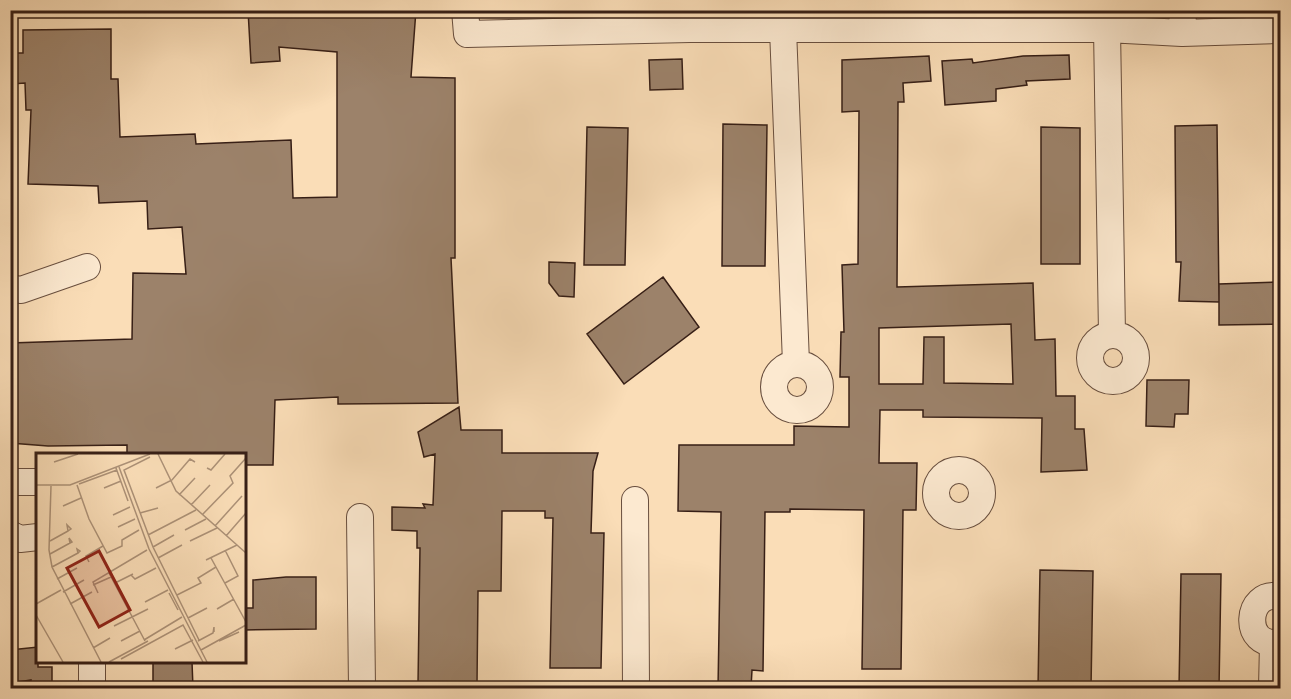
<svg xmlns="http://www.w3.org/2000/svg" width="1291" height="699" viewBox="0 0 1291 699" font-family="Alegreya,serif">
<rect width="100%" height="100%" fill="#faddb7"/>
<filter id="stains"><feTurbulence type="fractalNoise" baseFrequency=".00333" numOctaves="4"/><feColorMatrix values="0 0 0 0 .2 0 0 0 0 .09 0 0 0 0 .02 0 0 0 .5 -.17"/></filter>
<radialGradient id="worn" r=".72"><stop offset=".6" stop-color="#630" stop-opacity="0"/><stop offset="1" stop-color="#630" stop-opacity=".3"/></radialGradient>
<path fill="#9c826a" stroke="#371f16" stroke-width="1.5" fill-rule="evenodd" d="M248,10H416L411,77L455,78V258H451L458,403L338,404V397L275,400L273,465H244V454H127V445L48,446L10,443V343L132,339L133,273L186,274L182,227L148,229L147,201L99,203L98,186L28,184L31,110H26L25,83L11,84V53H23V30L111,29V79H118L120,137L195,134L196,144L291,140L293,198L337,197V52L279,47L280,61L251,63Z
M1069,55L1070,79L1026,81L1027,85L996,89V101L945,105L942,61L972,59L973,63L1023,56Z
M929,56L931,81L903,83L904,102H898L897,287L1033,283L1035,340L1055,339L1056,396H1075V429H1084L1087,470L1041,472L1042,418L923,417V410H880L879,463H917L916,510H903L901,669H862L864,510L790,509V512H765L763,671L752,670L751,688H718L721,512L678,511L679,445H794V426L849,427V377H840L841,332H844L842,265L858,264L859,111L842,112V60ZM1011,324L1013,384L944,383V337H924L923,384H879V328Z
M682,59L683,89L650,90L649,60Z
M723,124L767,125L765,266H722Z
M1217,125L1219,302L1179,301L1181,262H1176L1175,126Z
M587,127L628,128L625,265H584Z
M1041,127L1080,128V264H1041Z
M549,262L575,263L574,297L559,296L549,283Z
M663,277L699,327L624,384L587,334Z
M1281,282V324L1219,325V284Z
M1147,380H1189L1188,414H1175L1174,427L1146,426Z
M459,407L461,430H502V453H598L593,471L591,533H604L601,668H550L553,518H545V511H502L501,591H478L477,684H418L420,548H417V531L392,530V507L425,508L423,504L433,505L435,454L424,457L418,432Z
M1040,570L1093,571L1091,688H1038Z
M1181,574H1221L1219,688H1179Z
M286,577H316V629L244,630V608H253V580Z
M38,647V667H52V688H31V680L13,683L10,677V650Z
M153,662H192L193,688H153Z"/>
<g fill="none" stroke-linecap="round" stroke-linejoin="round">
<defs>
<path id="street" d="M465,10L467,34L690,29H1107L1182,33L1280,30
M783,29L796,363
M1107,29L1112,334
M1182,33L1183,10
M10,288L21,290L87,267
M1090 358a23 23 0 1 1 46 0a23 23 0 1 1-46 0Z
M774 387a23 23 0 1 1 46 0a23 23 0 1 1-46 0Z
M936 493a23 23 0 1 1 46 0a23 23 0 1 1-46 0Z
M10,484L15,482H38
M635,500L636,688
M360,517L362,688
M10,534L20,539L38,537
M1280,597C1245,588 1241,650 1280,642
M92,688V662
M1272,688L1273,644"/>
</defs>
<use href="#street" stroke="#684e3e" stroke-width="28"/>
<use href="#street" stroke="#fce9d0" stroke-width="26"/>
</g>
<g transform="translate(36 453)">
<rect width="210" height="210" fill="#faddb7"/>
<path fill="none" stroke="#ac9177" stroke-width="1.5" d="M122,1L140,38L210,100M114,4L88,17L117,94L163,187M18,9L42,1M83,14L113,96L171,209M80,15L92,48M171,15L175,17L189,1M43,31L81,17M0,32H34L114,1M41,32L53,66L71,100L86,93V87L103,77M15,33L13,97L16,114L65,209M68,35L85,28M120,35L136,27L154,6L159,9M143,42L159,25M155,52L174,32M27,53L45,45M104,60L122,55M77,62L94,54M166,62L197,30L194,23L210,5M179,73L206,43M82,74L99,66M149,77L170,66M112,82L160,57M190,83L210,60M14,88L32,78L31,72L35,76L32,78M154,88L181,75M117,94L138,82M14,101L34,90L33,85L36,89L34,90M122,105L146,92M175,105L210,169M170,107L201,92M53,109L50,103L67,93M16,114L42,100L41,96L44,98L42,100M73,120L109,188M95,122L99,126L120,115M21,126L41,115M79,130L97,121M189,130L202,123L189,97M57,132L75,124M27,139L48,127M62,140L57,129L111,97M133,140L142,157M141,142L165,130L162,125L180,114M109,149L132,137M0,151L25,137M34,151L56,139M181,156L198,146M0,162L27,209M152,165L171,155M78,173L112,156M108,187L146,164M85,188L104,178M162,188L177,180L178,174V179M183,188L203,179M57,195L74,185M139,196L157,187M165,197L210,172M85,206L147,172L167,209M73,209L112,188"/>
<path fill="#8f2418" fill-opacity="0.15" stroke="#8f2418" stroke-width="3" d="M63,98L94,157L63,174L31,115Z"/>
<rect width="210" height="210" fill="none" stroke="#371f16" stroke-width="3"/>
</g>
<rect width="1291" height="699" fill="none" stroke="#faddb7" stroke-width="36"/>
<rect x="12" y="12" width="1267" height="675" fill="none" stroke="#371f16" stroke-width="3"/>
<rect x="18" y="18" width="1255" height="663" fill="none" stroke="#371f16" stroke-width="1.5"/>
<rect width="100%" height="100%" filter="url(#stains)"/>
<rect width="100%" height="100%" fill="url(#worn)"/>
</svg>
